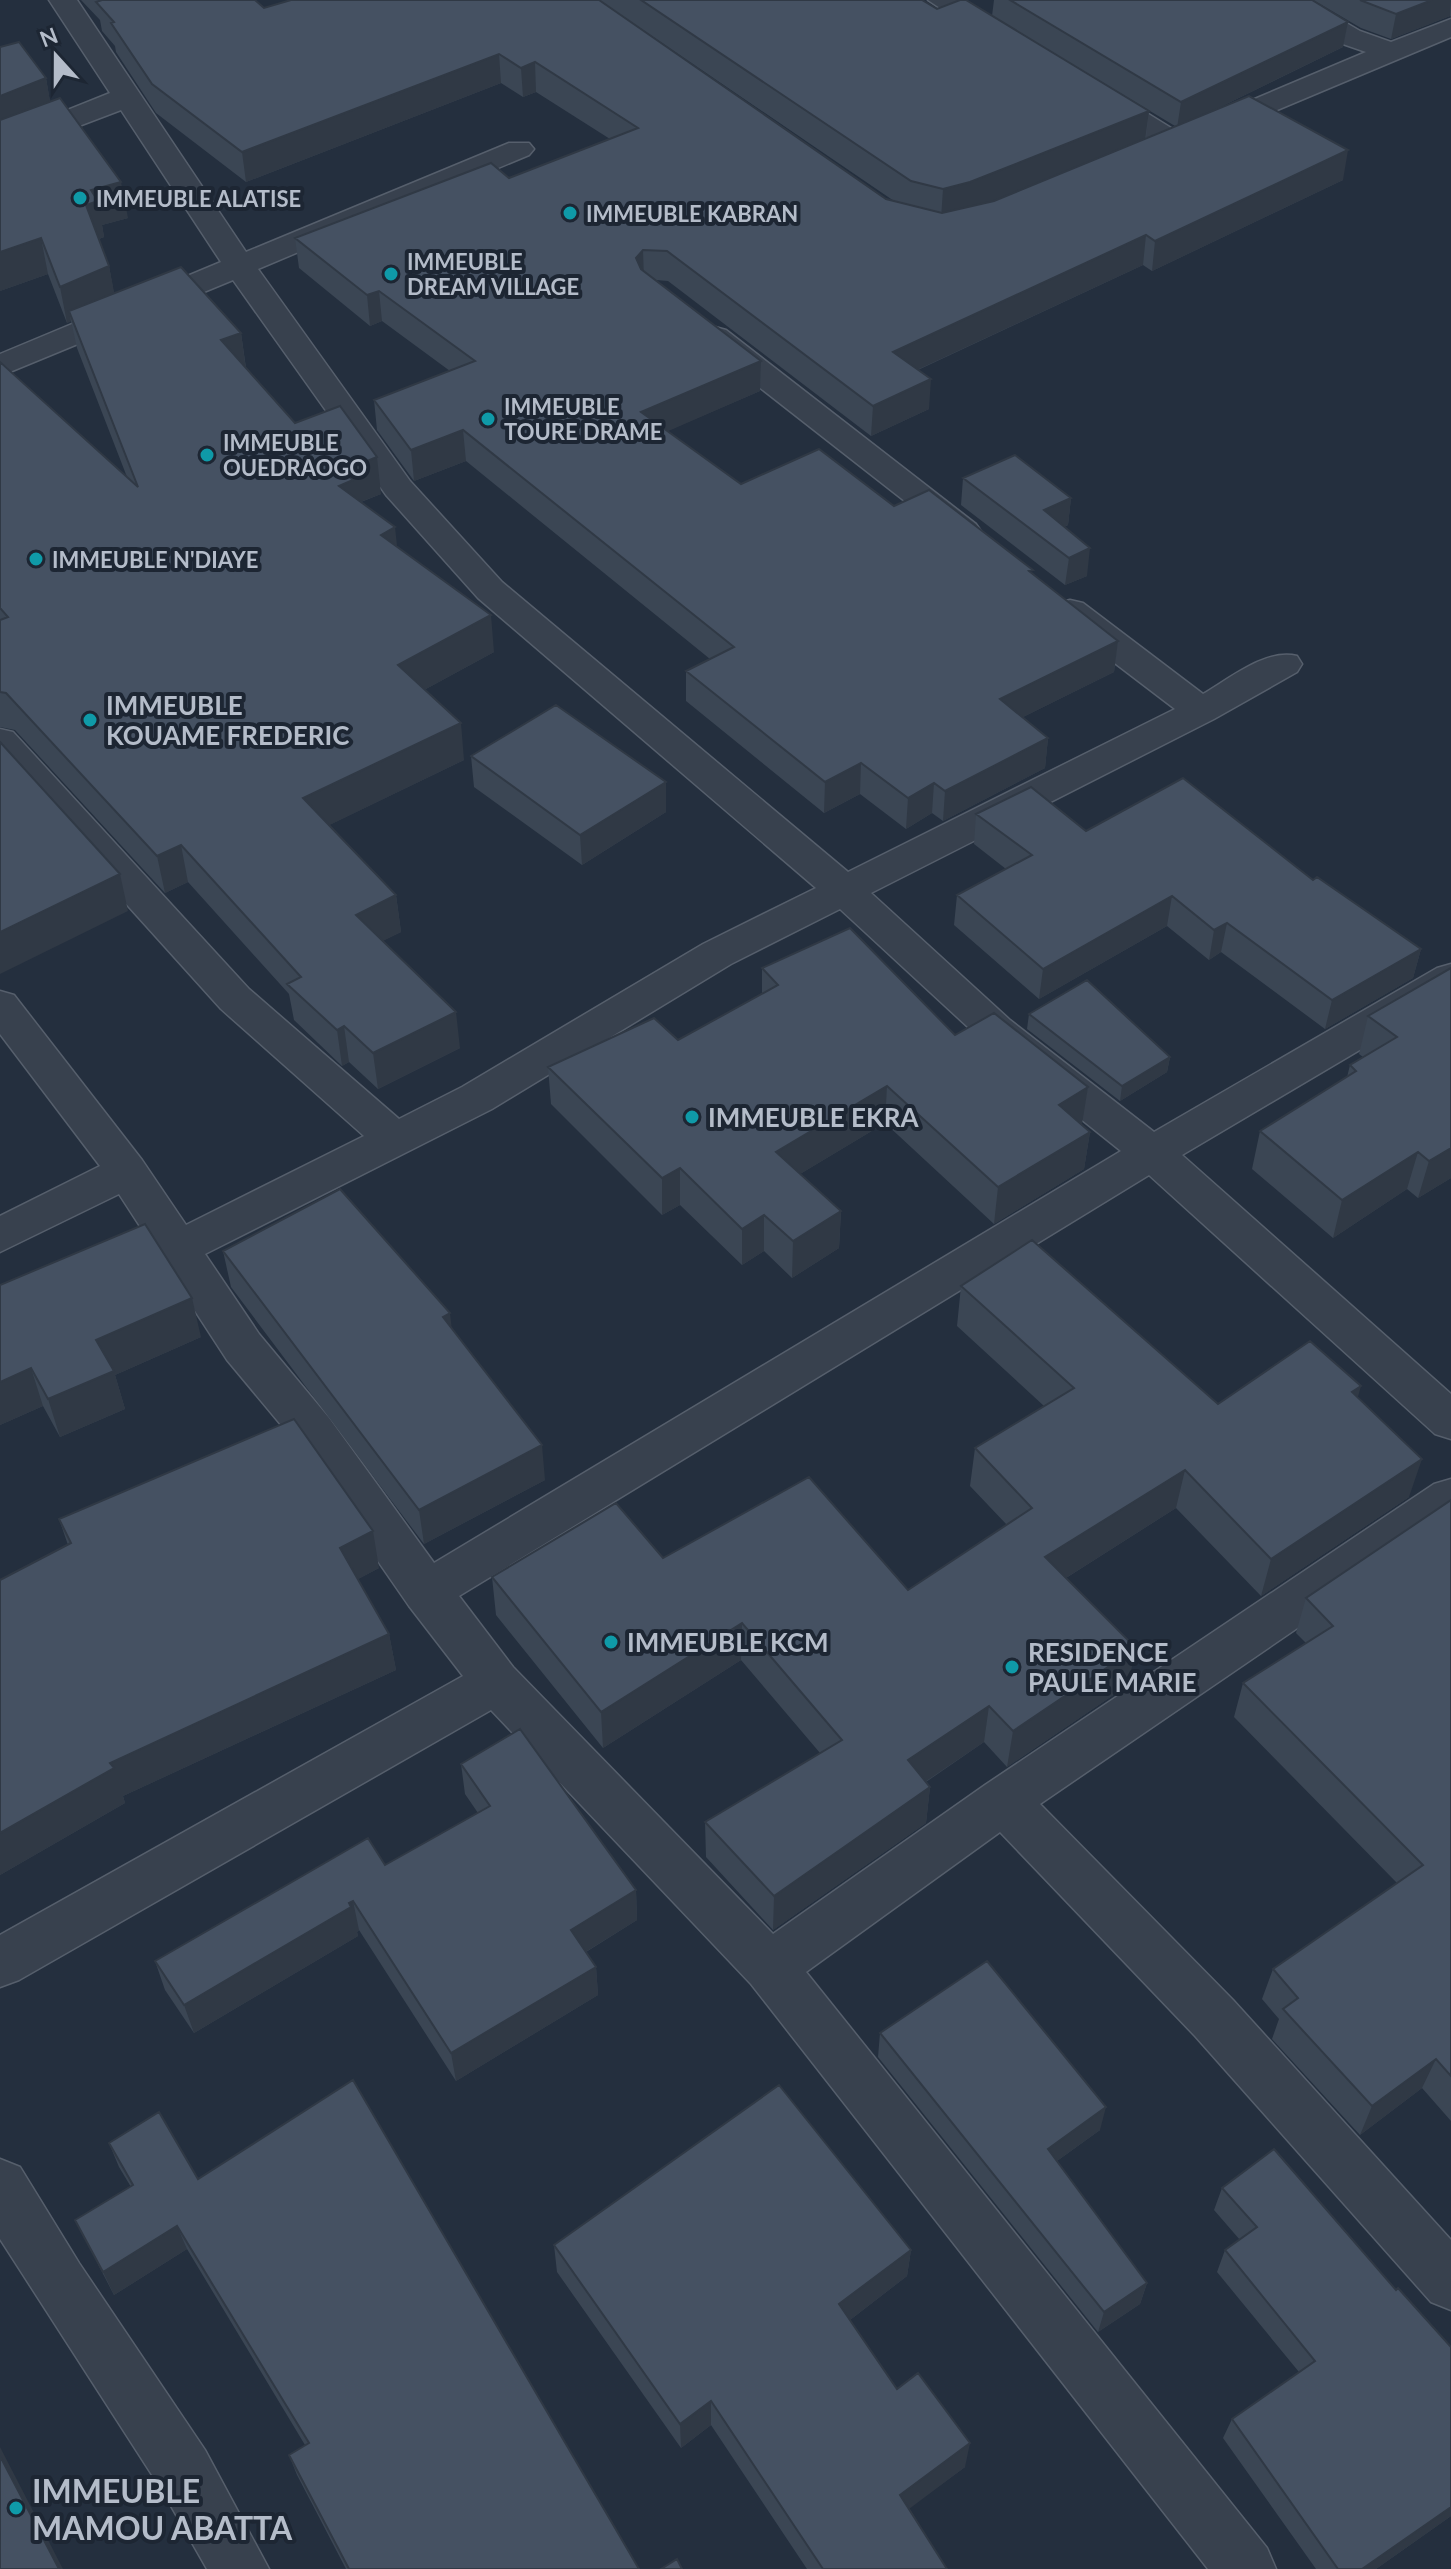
<svg xmlns="http://www.w3.org/2000/svg" width="1451" height="2569" viewBox="0 0 1451 2569" font-family="Lato,sans-serif">
<rect width="100%" height="100%" fill="#242f3e"/>
<g fill="none" stroke-linecap="round" stroke-linejoin="round">
<defs>
<path id="minor" d="M49,0H77L246,252L509,143H529L534,149L529,155L258,269L410,481L502,582L848,872L1175,709L1057,619L1052,611L1057,603L1070,600L1083,603L1203,694C1229,679 1266,648 1297,656L1302,664L1297,672L1214,719L871,893L1010,1020L1154,1132L1437,968L1451,964V996L1182,1155L1451,1394V1439L1435,1434L1149,1175L459,1596L513,1667L773,1934L985,1785L1434,1484L1451,1479V1523L1040,1804L1233,2000L1451,2240V2310L1431,2302L1195,2036L1000,1832L806,1972L1267,2548L1276,2569H1208L751,1984L491,1710L19,1980L0,1987V1935L463,1676L409,1606L297,1444L227,1360L119,1194L0,1252V1216L100,1166L0,1034V991L14,995L142,1160L186,1225L364,1136L221,1009L0,764V729L13,732L249,989L399,1119L462,1087L703,944L816,888L478,598L386,495L233,280L0,376V354L221,262L121,110L0,156V137L110,93ZM840,909L982,1040L1121,1151L434,1563L329,1418L259,1334L205,1254L492,1109L731,964Z
M928,0H962L1015,36L1011,42H991Z
M1273,0H1307L1360,31L1391,42L1451,19V37L1220,134H1200L1195,128L1200,122L1366,52L1340,43Z
M1098,86L1108,89L1184,136L1189,142L1184,148H1164L1088,101L1084,95L1088,89Z
M715,327L726,330L976,524L981,531L976,538L964,541L952,538L704,344L699,337L704,330Z
M0,2159L20,2167L79,2263L205,2450L269,2569H207L163,2492L0,2239Z"/>
</defs>
<use href="#minor" stroke="#565f6c" stroke-width="3"/>
<use href="#minor" fill="#38414e" fill-rule="evenodd"/>
</g>
<path fill="#3b4654" d="M81,0H255L264,8L599,0L886,199L894,201L599,0H922L937,9L1149,111L1146,139L1175,126L992,16L994,0H1312L1348,22L1343,47L1204,115L1343,180L1152,271L1143,265L918,370L929,409L871,436L668,281L656,280L761,361L760,391L667,431L741,484L894,506L1033,574L1118,641L1114,672L1023,717L1048,738L1045,768L943,821L932,813L906,829L860,794L824,813L686,701V671L710,659L466,461L414,481L377,430L374,400L450,371L382,321L370,326L299,268L295,238L509,178L610,139L536,92L523,97L501,83L246,182L156,113L116,52L115,46L102,31L100,20Z
M1313,0H1451V17L1450,16L1391,39L1361,28Z
M46,78L50,102L128,218L102,225L104,237L99,239L109,266L114,294L241,333L246,368L295,423L381,494L361,502L398,547L494,652L424,690L464,760L329,825L396,895L401,932L382,941L460,1048L378,1089L349,1062L342,1066L294,1020L289,994L188,882L165,893L15,730L0,727V362L127,477L77,348L71,321L67,323L48,274L0,291Z
M963,478L1071,498L1068,525L1064,527L1087,576L1065,585L961,505Z
M471,756L666,812L582,865L474,787Z
M976,814L1086,831L1313,880L1421,949L1413,978L1325,1029L1221,952L1209,960L1167,926L1039,999L954,925L957,895L1006,869L974,844Z
M762,968L955,1035L1088,1087L1081,1125L1090,1132L1084,1169L994,1224L885,1123L800,1174L841,1211L839,1248L792,1278L764,1251L742,1265L680,1205L662,1215L551,1104L548,1067L678,1040L762,994Z
M1451,968V1178L1418,1198L1407,1189L1333,1238L1252,1169L1260,1131L1347,1077L1350,1065L1363,1057L1359,1054L1368,1016Z
M1029,1014L1170,1057L1167,1072L1120,1101L1027,1029Z
M223,1251L452,1328L545,1480L424,1544L231,1287Z
M0,1285L201,1337L115,1375L125,1409L60,1437L43,1406L0,1425Z
M961,1286L1218,1404L1358,1397L1409,1497L1261,1596L1176,1508L1066,1578L1128,1685L1007,1767L984,1742L926,1782L930,1787L926,1823L773,1930L706,1857L705,1822L820,1753L741,1660L603,1748L496,1615L492,1577L663,1558L908,1590L1007,1525L970,1486L975,1448L1044,1406L957,1326Z
M1451,1500V2121L1422,2088L1360,2135L1272,2039L1279,2019L1262,1999L1273,1969L1397,1883L1234,1717L1243,1683L1306,1643L1296,1633L1306,1598Z
M59,1519L379,1568L358,1579L389,1634L396,1670L123,1796L125,1803L0,1875L68,1545Z
M461,1764L636,1890L637,1920L586,1952L596,1967L598,1995L456,2081L359,1930L357,1932L358,1936L194,2033L165,1990L155,1961L385,1865L478,1813L465,1794Z
M880,2033L1100,2130L1057,2161L1147,2283L1140,2304L1098,2332L878,2057Z
M109,2143L198,2179L639,2569H346L297,2475L289,2455L305,2445L187,2249L114,2295L75,2220L131,2187L119,2167Z
M1222,2188L1396,2290L1451,2347V2516L1376,2569H1316L1223,2438L1232,2419L1299,2372L1217,2272L1225,2250L1240,2240L1214,2210Z
M554,2245L911,2250L907,2276L850,2320L897,2389L965,2467L909,2508L947,2569H807L711,2425L681,2448L557,2272Z"/>
<path fill="#303945" d="M1432,0H1451L1450,16L1391,39L1396,14Z
M1348,22L1343,47L1177,128L1181,102Z
M499,54L501,83L246,182L242,152Z
M535,62L536,92L523,97L521,68Z
M46,78L52,113L0,134V96Z
M1149,111L1145,140L968,212L941,219L943,189Z
M1348,150L1343,180L1152,271L1155,241Z
M121,182L128,218L102,225L104,237L93,241L86,205L91,190Z
M1146,235L1143,265L891,382L893,352Z
M41,238L48,274L0,291V252Z
M643,250L644,280L636,258Z
M109,266L116,302L69,311L71,321L67,323L60,287Z
M379,291L382,321L370,326L367,295Z
M241,333L246,370L221,340Z
M761,361L760,391L641,443V412Z
M931,379L929,409L871,436L873,406Z
M463,430L466,461L414,481L411,450Z
M377,457L381,494L355,504L339,486L342,471Z
M1071,498L1068,525L1041,537L1044,510Z
M395,527L399,564L381,535Z
M1090,548L1087,576L1065,585L1069,558Z
M491,615L494,652L402,702L398,665Z
M1118,641L1114,672L997,730L1000,699Z
M461,723L464,760L309,835L303,798Z
M1048,738L1045,768L943,821L945,791Z
M861,763L860,794L824,813L825,782Z
M666,782V812L582,865L580,835Z
M934,783L932,813L906,829L908,798Z
M181,845L188,882L165,893L157,856Z
M120,874L128,911L0,974V932Z
M396,895L401,932L361,952L356,915Z
M1172,896L1167,926L1039,999L1043,969Z
M1227,923L1221,952L1209,960L1214,930Z
M1421,949L1413,978L1325,1029L1332,1000Z
M456,1012L460,1048L378,1089L373,1053Z
M344,1026L349,1062L342,1066L337,1030Z
M1170,1057L1167,1072L1120,1101L1122,1086Z
M887,1086L885,1123L775,1189L776,1152Z
M1088,1087L1082,1124L1054,1142L1059,1105Z
M1090,1132L1084,1169L994,1224L998,1187Z
M1451,1148V1178L1418,1198L1429,1161Z
M1418,1152L1407,1189L1333,1238L1342,1200Z
M680,1168V1205L662,1215V1178Z
M841,1211L839,1248L792,1278L793,1241Z
M764,1215V1251L742,1265V1229Z
M192,1298L201,1337L115,1375L125,1409L60,1437L48,1399L96,1340Z
M450,1313L454,1348L443,1317Z
M31,1368L43,1406L0,1425V1382Z
M1361,1386L1350,1425L1352,1392Z
M542,1445L545,1480L424,1544L419,1510Z
M1422,1459L1409,1497L1261,1596L1271,1559Z
M1185,1470L1176,1508L1039,1595L1045,1557Z
M373,1531L379,1568L347,1585L340,1548Z
M742,1623L741,1660L603,1748L601,1712Z
M389,1634L396,1670L123,1796L125,1803L0,1875V1833L110,1763Z
M1136,1648L1128,1685L1007,1767L1013,1731Z
M989,1706L984,1742L904,1796L908,1760Z
M930,1787L926,1823L773,1930L774,1896Z
M636,1890L637,1920L574,1959L571,1930Z
M353,1901L359,1930L357,1932L358,1936L194,2033L184,2005Z
M596,1967L598,1995L456,2081L451,2053Z
M1436,2059L1422,2088L1360,2135L1372,2106Z
M1106,2107L1100,2130L1043,2171L1048,2149Z
M177,2226L187,2249L114,2295L103,2272Z
M911,2250L907,2276L837,2330L839,2304Z
M1147,2283L1140,2304L1098,2332L1104,2312Z
M711,2401V2425L681,2448L680,2424Z
M970,2443L965,2467L897,2518L900,2495Z
M0,2447L63,2569H59L0,2456Z
M1451,2507V2516L1376,2569H1362Z"/>
<path fill="#455162" stroke="#303945" stroke-width="2" d="M102,0H255L264,8L291,0H599L886,199L942,213L994,201L1249,96L1348,150L1155,241L1146,235L893,352L931,379L873,406L667,251L643,250L636,258L641,269L761,361L641,412L741,484L819,449L894,506L929,490L1033,570L1029,571L1118,641L1000,699L1048,738L945,791L934,783L908,798L861,763L825,782L686,671L734,647L463,430L411,450L374,400L475,361L379,291L367,295L295,238L491,163L509,178L638,128L535,62L521,68L499,54L242,152L152,84L111,23L114,22L96,2Z
M641,0H922L937,9L960,0H966L1149,111L970,182L943,189L911,181Z
M1010,0H1312L1348,22L1181,102Z
M1360,0H1432L1396,14Z
M19,42L46,78L0,96V47Z
M60,98L121,182L91,190L98,201L86,205L109,266L60,287L41,238L0,252V120Z
M181,267L241,333L221,340L295,423L340,406L377,457L342,471L353,480L339,486L395,527L381,535L491,615L398,665L461,723L303,798L396,895L356,915L456,1012L373,1053L344,1026L337,1030L287,984L301,977L181,845L157,856L6,693L0,692V620L8,617L0,608V362L138,487L69,311Z
M1015,455L1071,498L1044,510L1090,548L1069,558L963,478Z
M556,705L666,782L580,835L471,756Z
M0,742L120,874L0,932Z
M1183,778L1313,880L1317,877L1421,949L1332,1000L1227,923L1214,930L1172,896L1043,969L957,895L1032,855L976,814L1031,787L1086,831Z
M850,928L955,1035L994,1013L1088,1087L1059,1105L1090,1132L998,1187L887,1086L776,1152L841,1211L793,1241L764,1215L742,1229L680,1168L662,1178L548,1067L654,1018L678,1040L778,985L762,968Z
M1451,968V1148L1429,1161L1418,1152L1342,1200L1260,1131L1356,1071L1350,1065L1397,1037L1368,1016Z
M1087,980L1170,1057L1122,1086L1029,1014Z
M340,1189L450,1313L443,1317L542,1445L419,1510L223,1251Z
M145,1224L192,1298L96,1340L114,1371L48,1399L31,1368L0,1382V1285Z
M1032,1240L1218,1404L1310,1341L1361,1386L1352,1392L1422,1459L1271,1559L1185,1470L1045,1557L1136,1648L1013,1731L989,1706L908,1760L930,1787L774,1896L705,1822L842,1740L742,1623L601,1712L492,1577L616,1503L663,1558L809,1477L908,1590L1032,1508L975,1448L1074,1388L961,1286Z
M294,1419L373,1531L340,1548L389,1634L110,1763L114,1768L0,1833V1580L71,1543L59,1519Z
M1451,1500V2076L1436,2059L1372,2106L1283,2009L1298,1998L1273,1969L1423,1865L1243,1683L1333,1626L1306,1598Z
M520,1729L636,1890L571,1930L596,1967L451,2053L353,1901L349,1903L351,1907L184,2005L155,1961L368,1838L385,1865L490,1806L461,1764Z
M987,1961L1106,2107L1048,2149L1147,2283L1104,2312L880,2033Z
M353,2080L639,2569H349L289,2455L309,2443L177,2226L103,2272L75,2220L133,2185L109,2143L159,2112L198,2179Z
M779,2085L911,2250L839,2304L897,2389L918,2373L970,2443L900,2495L947,2569H823L711,2401L680,2424L554,2245Z
M1274,2149L1396,2290L1398,2288L1451,2347V2507L1362,2569H1338L1232,2419L1315,2361L1225,2250L1257,2227L1222,2188Z
M0,2456L59,2569H0Z
M677,2559L682,2569H661Z"/>
<g fill="#0f9aa8" stroke="#1d2633" stroke-width="3">
<circle cx="80" cy="198" r="8"/>
<circle cx="570" cy="213" r="8"/>
<circle cx="391" cy="274" r="8"/>
<circle cx="488" cy="419" r="8"/>
<circle cx="207" cy="455" r="8"/>
<circle cx="36" cy="559" r="8"/>
<circle cx="90" cy="720" r="8"/>
<circle cx="692" cy="1117" r="8"/>
<circle cx="611" cy="1642" r="8"/>
<circle cx="1012" cy="1667" r="8"/>
<circle cx="16" cy="2508" r="8"/>
</g>
<g text-anchor="middle" dominant-baseline="central" stroke-width="8" stroke-linejoin="round" paint-order="stroke">
<g font-size="22" font-weight="bold" fill="#b4bcc9" stroke="#1d2633" text-anchor="start">
<text x="96" y="198">IMMEUBLE ALATISE</text>
<text x="586" y="213">IMMEUBLE KABRAN</text>
<text x="407" y="261">IMMEUBLE<tspan x="407" dy="25">DREAM VILLAGE</tspan></text>
<text x="504" y="406">IMMEUBLE<tspan x="504" dy="25">TOURE DRAME</tspan></text>
<text x="223" y="442">IMMEUBLE<tspan x="223" dy="25">OUEDRAOGO</tspan></text>
<text x="52" y="559">IMMEUBLE N'DIAYE</text>
</g>
<g font-size="26" font-weight="bold" fill="#b4bcc9" stroke="#1d2633" text-anchor="start">
<text x="106" y="705">IMMEUBLE<tspan x="106" dy="30">KOUAME FREDERIC</tspan></text>
<text x="708" y="1117">IMMEUBLE EKRA</text>
<text x="627" y="1642">IMMEUBLE KCM</text>
<text x="1028" y="1652">RESIDENCE<tspan x="1028" dy="30">PAULE MARIE</tspan></text>
</g>
<g font-size="32" font-weight="bold" fill="#b4bcc9" stroke="#1d2633" text-anchor="start">
<text x="32" y="2490">IMMEUBLE<tspan x="32" dy="37">MAMOU ABATTA</tspan></text>
</g>
</g>
<g transform="translate(56 56) rotate(339)" stroke="#1d2633" stroke-width="6" paint-order="stroke">
<path d="M0-6L14 30L0 20L-14 30Z" fill="#b4bcc9"/>
<text y="-12" font-size="22" font-weight="bold" text-anchor="middle" fill="#b4bcc9">N</text>
</g>
</svg>
